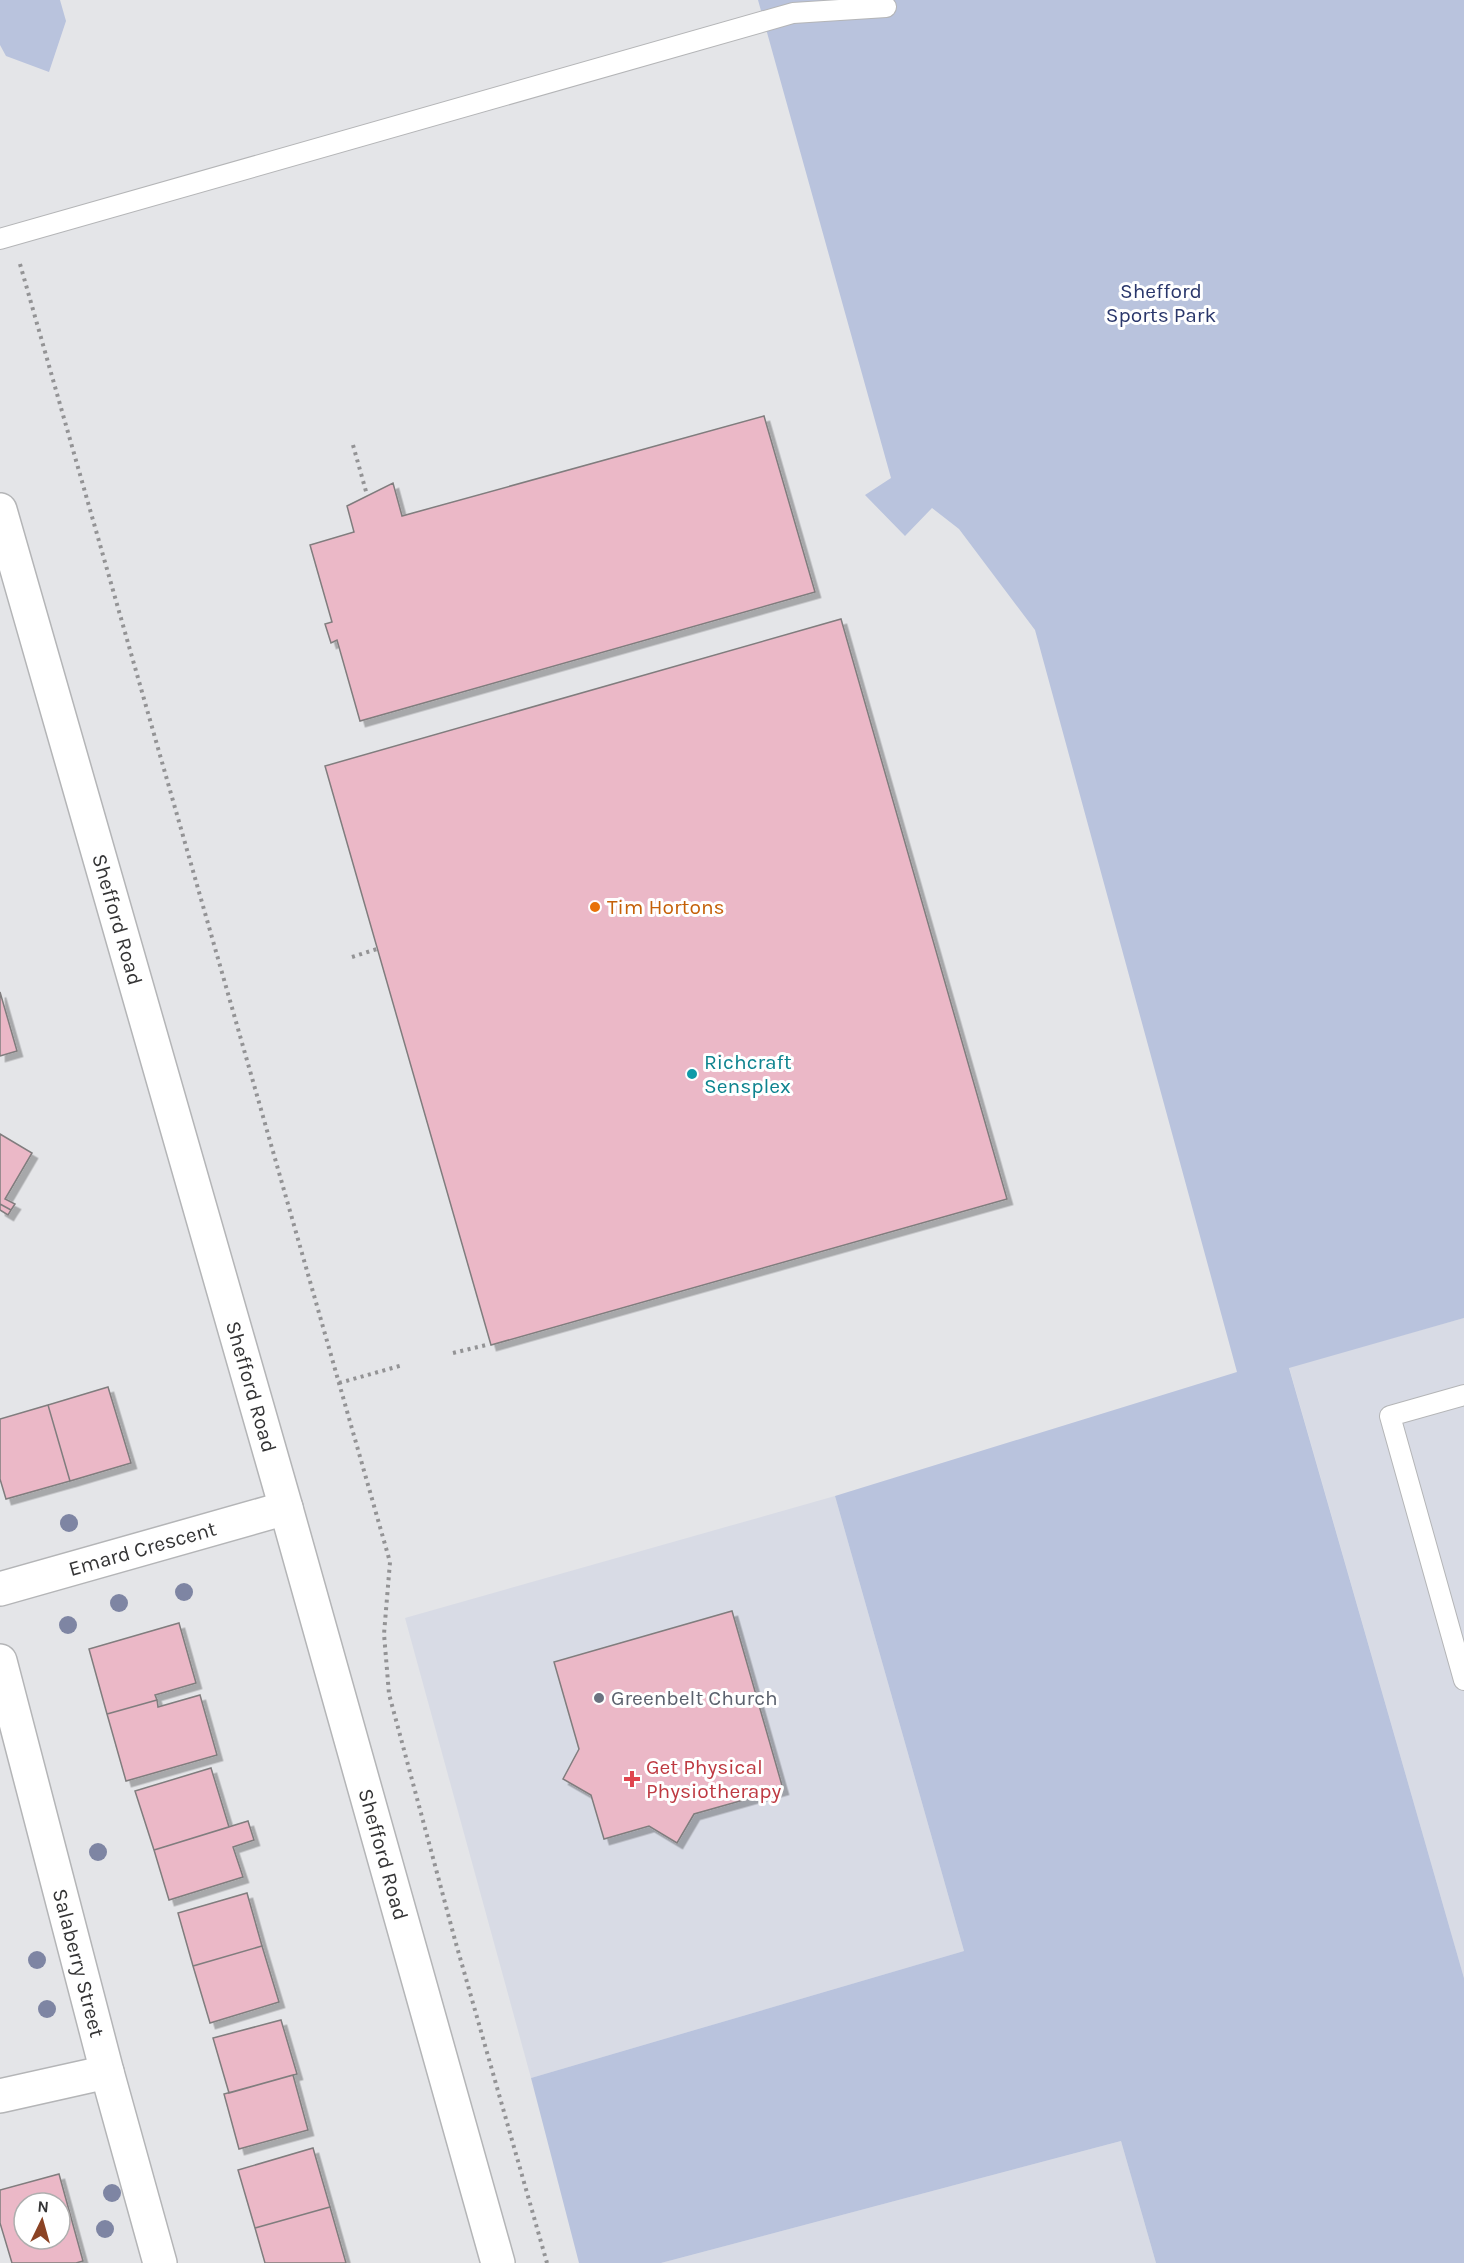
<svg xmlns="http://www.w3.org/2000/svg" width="1464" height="2263" viewBox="0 0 1464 2263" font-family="Karla,sans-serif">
<defs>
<filter id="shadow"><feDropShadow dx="5.5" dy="5.5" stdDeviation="0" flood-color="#0004"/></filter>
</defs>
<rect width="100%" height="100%" fill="#e4e5e8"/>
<path fill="#d8dbe5" d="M1464,1318V1978L1289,1367Z
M835,1496L964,1951L531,2078L405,1618Z
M1121,2141L1156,2263H661Z"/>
<path fill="#b9c3dd" d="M0,0H60L66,21L49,72L6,56L0,45Z
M758,0H1464V1318L1289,1368L1464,1978V2263H1156L1121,2141L661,2263H579L531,2078L964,1951L835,1496L1237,1372L1035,630L959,529L932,508L905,536L865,495L891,478Z"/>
<path fill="#ebb8c7" stroke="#807d7e" stroke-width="1.5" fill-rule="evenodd" filter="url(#shadow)" d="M764,416L815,592L360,721L337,640L331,643L325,624L332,622L310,545L354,532L347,506L393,483L402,516Z
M841,619L1007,1199L491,1345L325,766Z
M0,992L17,1051L0,1056Z
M0,1134L32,1153L5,1199L15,1204L11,1210L0,1204Z
M0,1204L11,1210L8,1215L0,1210Z
M108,1387L131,1463L70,1481L48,1405Z
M48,1405L70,1481L6,1499L0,1479V1419Z
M732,1611L783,1789L694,1814L677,1843L649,1826L604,1839L591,1795L563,1779L579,1749L554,1662Z
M179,1623L196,1683L155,1695L157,1700L107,1714L89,1649Z
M200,1695L217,1755L126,1781L107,1714L157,1700L158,1707Z
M211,1768L229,1827L154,1850L135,1791Z
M248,1821L254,1840L233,1847L243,1877L169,1900L154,1850Z
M247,1893L262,1946L193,1966L178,1913Z
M262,1946L279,2002L210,2023L193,1966Z
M281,2020L297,2074L229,2093L213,2038Z
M293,2075L308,2130L239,2149L224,2094Z
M313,2148L330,2207L255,2228L238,2170Z
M59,2174L83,2261L76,2263H12L0,2223V2190ZM24,2203H60V2239H24Z
M330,2207L346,2263H265L255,2228Z"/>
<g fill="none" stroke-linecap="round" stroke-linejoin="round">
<defs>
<path id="service" d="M0,239L793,13L886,7
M1464,1395L1390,1416L1464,1680"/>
<g id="minor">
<path id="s1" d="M0,1589L286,1508"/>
<path id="s2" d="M0,1661L107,2072L160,2263"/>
<path d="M0,2096L107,2072"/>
</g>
<g id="tertiary">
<path id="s3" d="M0,510L286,1508L498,2263"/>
</g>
</defs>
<use href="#service" stroke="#b4b5b7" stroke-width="22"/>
<use href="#minor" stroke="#b4b5b7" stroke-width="36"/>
<use href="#tertiary" stroke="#b4b5b7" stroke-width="36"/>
<path stroke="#939395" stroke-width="4" stroke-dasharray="3 4.5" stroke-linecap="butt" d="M20,264L390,1562L384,1634L389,1694L455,1940L547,2263
M353,445L367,495
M352,957L377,949
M453,1353L486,1345
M339,1383L403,1365"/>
<use href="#service" stroke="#fff" stroke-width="20"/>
<use href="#minor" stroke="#fff" stroke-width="33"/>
<use href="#tertiary" stroke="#fff" stroke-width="33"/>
</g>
<g fill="#7e85a3">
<circle cx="69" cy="1523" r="9"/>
<circle cx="184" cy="1592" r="9"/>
<circle cx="119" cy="1603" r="9"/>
<circle cx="68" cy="1625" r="9"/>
<circle cx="98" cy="1852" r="9"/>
<circle cx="37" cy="1960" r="9"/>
<circle cx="47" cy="2009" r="9"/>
<circle cx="112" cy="2193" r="9"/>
<circle cx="105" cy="2229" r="9"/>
</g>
<circle fill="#e8710a" stroke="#fff" stroke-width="2" cx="595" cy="907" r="6"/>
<circle fill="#0f9aa8" stroke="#fff" stroke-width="2" cx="692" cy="1074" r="6"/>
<circle fill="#6b7280" stroke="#fff" stroke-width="2" cx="599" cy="1698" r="6"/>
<path fill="#e0444e" stroke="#fff" stroke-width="2" d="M629 1770h6v6h6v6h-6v6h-6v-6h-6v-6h6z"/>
<g text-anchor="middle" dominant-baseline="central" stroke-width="6" stroke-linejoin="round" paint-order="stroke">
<g font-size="21" fill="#2a376b" stroke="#fff">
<text x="1161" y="291">Shefford<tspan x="1161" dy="24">Sports Park</tspan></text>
</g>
<g font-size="21" fill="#c56008" stroke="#fff" text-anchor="start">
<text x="607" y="907">Tim Hortons</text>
</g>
<g font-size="21" fill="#343435" stroke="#fff">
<text stroke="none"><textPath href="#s3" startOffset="426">Shefford Road</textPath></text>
<text stroke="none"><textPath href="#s3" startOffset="912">Shefford Road</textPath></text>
<text stroke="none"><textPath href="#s1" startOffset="148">Emard Crescent</textPath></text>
<text stroke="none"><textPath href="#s3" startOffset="1398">Shefford Road</textPath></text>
<text stroke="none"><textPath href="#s2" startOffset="312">Salaberry Street</textPath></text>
</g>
<g font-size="21" fill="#0d838f" stroke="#fff" text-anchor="start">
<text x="704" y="1062">Richcraft<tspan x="704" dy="24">Sensplex</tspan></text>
</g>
<g font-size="21" fill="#5b616d" stroke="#fff" text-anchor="start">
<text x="611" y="1698">Greenbelt Church</text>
</g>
<g font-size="21" fill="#be3a42" stroke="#fff" text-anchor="start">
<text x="646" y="1767">Get Physical<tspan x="646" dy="24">Physiotherapy</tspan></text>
</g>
</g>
<g transform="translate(42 2221) rotate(5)"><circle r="28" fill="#ffffff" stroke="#aeaeae" stroke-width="1.5"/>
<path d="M0-4.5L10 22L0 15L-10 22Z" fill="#8b4324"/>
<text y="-9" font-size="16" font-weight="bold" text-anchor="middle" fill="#343435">N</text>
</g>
</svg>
